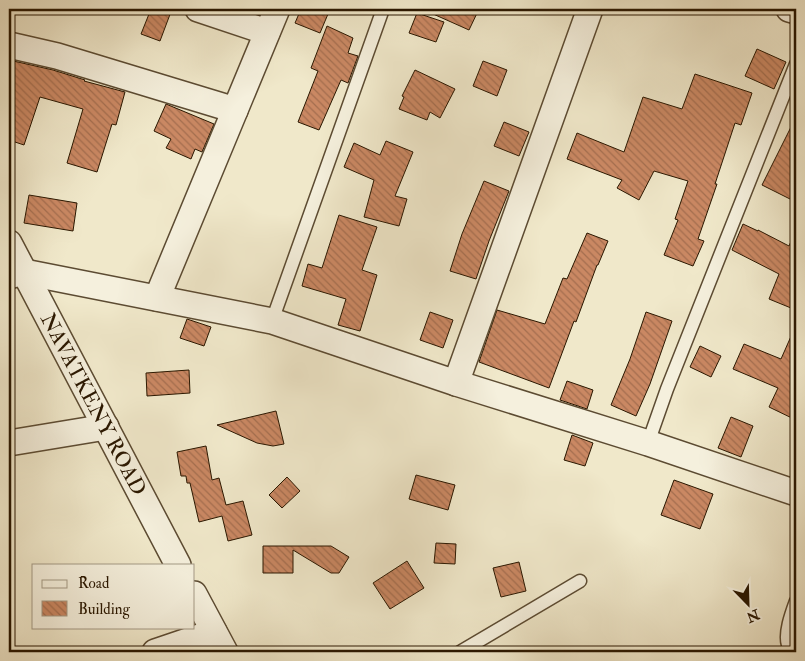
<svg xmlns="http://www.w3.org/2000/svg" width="805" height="661" viewBox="0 0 805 661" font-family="'IM FELL Double Pica',serif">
<defs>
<pattern id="building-back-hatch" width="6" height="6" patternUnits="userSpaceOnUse" patternTransform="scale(1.25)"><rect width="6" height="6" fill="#ca8863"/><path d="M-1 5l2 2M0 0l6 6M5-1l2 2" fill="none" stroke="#a46e4f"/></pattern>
</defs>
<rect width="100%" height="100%" fill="#f0e8ca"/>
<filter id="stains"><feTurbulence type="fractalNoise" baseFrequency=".004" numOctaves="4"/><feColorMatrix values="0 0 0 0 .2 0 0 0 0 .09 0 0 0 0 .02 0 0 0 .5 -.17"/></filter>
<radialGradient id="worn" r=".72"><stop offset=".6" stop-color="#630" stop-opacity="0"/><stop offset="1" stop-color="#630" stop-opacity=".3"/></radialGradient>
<path fill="url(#building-back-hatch)" stroke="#2a1700" d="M151,9H172L160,41L141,34Z
M301,9H314L328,14L320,33L295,23Z
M422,9H479L469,30Z
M417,13L444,22L436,42L409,33Z
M327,26L353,38L348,53L358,56L348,83L341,80L319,130L298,122L318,71L311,68Z
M757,49L786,62L774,89L745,76Z
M9,60L53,70L85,80L84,81L125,92L116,125L112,124L97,172L67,163L83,109L40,97L24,145L9,140Z
M483,61L507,70L497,96L473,86Z
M415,70L455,89L440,118L430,112L427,120L399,109L404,97L402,96Z
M695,74L752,93L741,125L735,123L715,184H717L698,239L704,241L693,266L664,255L678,220L675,219L688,181L654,171L639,200L617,188L622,180L567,159L577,133L624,152L643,97L682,109Z
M166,104L214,124L202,152L195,149L191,159L166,148L171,139L154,131Z
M796,117V202L762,185Z
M504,122L529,132L519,156L494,146Z
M386,141L413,152L395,196L407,199L399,226L364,217L374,180L344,167L354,143L380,155Z
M484,181L509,191L489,241L476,279L450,271L462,234Z
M29,195L77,203L73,231L24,223Z
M339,215L377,227L362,270L377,275L360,331L338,325L346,299L302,286L308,264L322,268Z
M743,224L758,231V230L789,246L795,232H796V295L791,308L769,299L779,274L732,250Z
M587,233L608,241L598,265H597L576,322L574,321L549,388L479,362L497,310L545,324L563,278L567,279Z
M430,312L453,320L443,348L420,340Z
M646,312L672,321L650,384L636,416L611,405L630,359Z
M187,319L211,327L204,346L180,338Z
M796,325V420L769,407L778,388L733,369L744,344L781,359Z
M700,346L721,356L711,377L690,367Z
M189,370L190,393L147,396L146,373Z
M567,381L593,390L587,409L560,400Z
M276,411L284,444L273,446L257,443L217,425Z
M731,417L753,426L741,457L718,448Z
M572,435L593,443L585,466L564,460Z
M206,446L212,480L219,478L226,505L243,501L252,535L228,541L222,516L199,522L190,483H187L186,476H181L177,452Z
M416,475L455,485L448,510L409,499Z
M287,477L300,491L282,508L269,495Z
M674,480L713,494L700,529L661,515Z
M436,543L456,544L455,564L434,563Z
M263,546H331L349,557L339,573H331L293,550V573H263Z
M407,561L424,588L390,609L373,583Z
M519,562L526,591L501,597L493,568Z"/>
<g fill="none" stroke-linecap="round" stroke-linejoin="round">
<defs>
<path id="lane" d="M272,321L383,9
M648,443L667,389L796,64
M460,652L580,581
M793,652C792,650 789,648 788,645C784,633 792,612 796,601"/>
<g id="street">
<path d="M198,9L267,32"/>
<path d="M789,9L796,11"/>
<path d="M9,45L57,56L235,110"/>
<path id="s1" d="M9,243L178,565"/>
<path d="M9,276L24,272L272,321L456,383L648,443L796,493"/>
<path d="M157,298L277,9"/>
<path d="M456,383L590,9"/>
<path d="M9,443L106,427"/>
<path d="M194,594L225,652"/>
<path d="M155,652L214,632"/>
</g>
</defs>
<use href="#lane" stroke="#5c4b32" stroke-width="15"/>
<use href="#street" stroke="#5c4b32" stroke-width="28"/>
<use href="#lane" stroke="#f5f0dd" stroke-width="12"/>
<use href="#street" stroke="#f5f0dd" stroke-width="25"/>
</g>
<g text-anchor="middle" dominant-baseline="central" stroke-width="4" stroke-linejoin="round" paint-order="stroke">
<g font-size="21" fill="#2a1700" stroke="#f5f0dd">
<text stroke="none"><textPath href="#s1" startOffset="182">NAVATKENY ROAD</textPath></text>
</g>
</g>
<rect width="805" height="661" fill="none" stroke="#f0e8ca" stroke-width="30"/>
<rect x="10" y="10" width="785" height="641" fill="none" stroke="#2a1700" stroke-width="2.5"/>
<rect x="15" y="15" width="775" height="631" fill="none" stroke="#2a1700"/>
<rect x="32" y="564" width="162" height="65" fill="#f5f0dd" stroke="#a49985"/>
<rect x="42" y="580" width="25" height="8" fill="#f5f0dd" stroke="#a49985"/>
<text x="78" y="588" font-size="15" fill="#2a1700">Road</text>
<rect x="42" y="601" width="25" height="15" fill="url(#building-back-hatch)" stroke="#a49985"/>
<text x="78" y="614" font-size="15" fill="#2a1700">Building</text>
<g transform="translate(748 604) rotate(157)" stroke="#f5f0dd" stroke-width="4" paint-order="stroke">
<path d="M0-4L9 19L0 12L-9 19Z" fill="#2a1700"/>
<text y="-8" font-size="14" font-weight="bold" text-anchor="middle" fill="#2a1700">N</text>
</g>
<rect width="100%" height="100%" filter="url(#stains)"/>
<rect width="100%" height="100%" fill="url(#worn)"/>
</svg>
